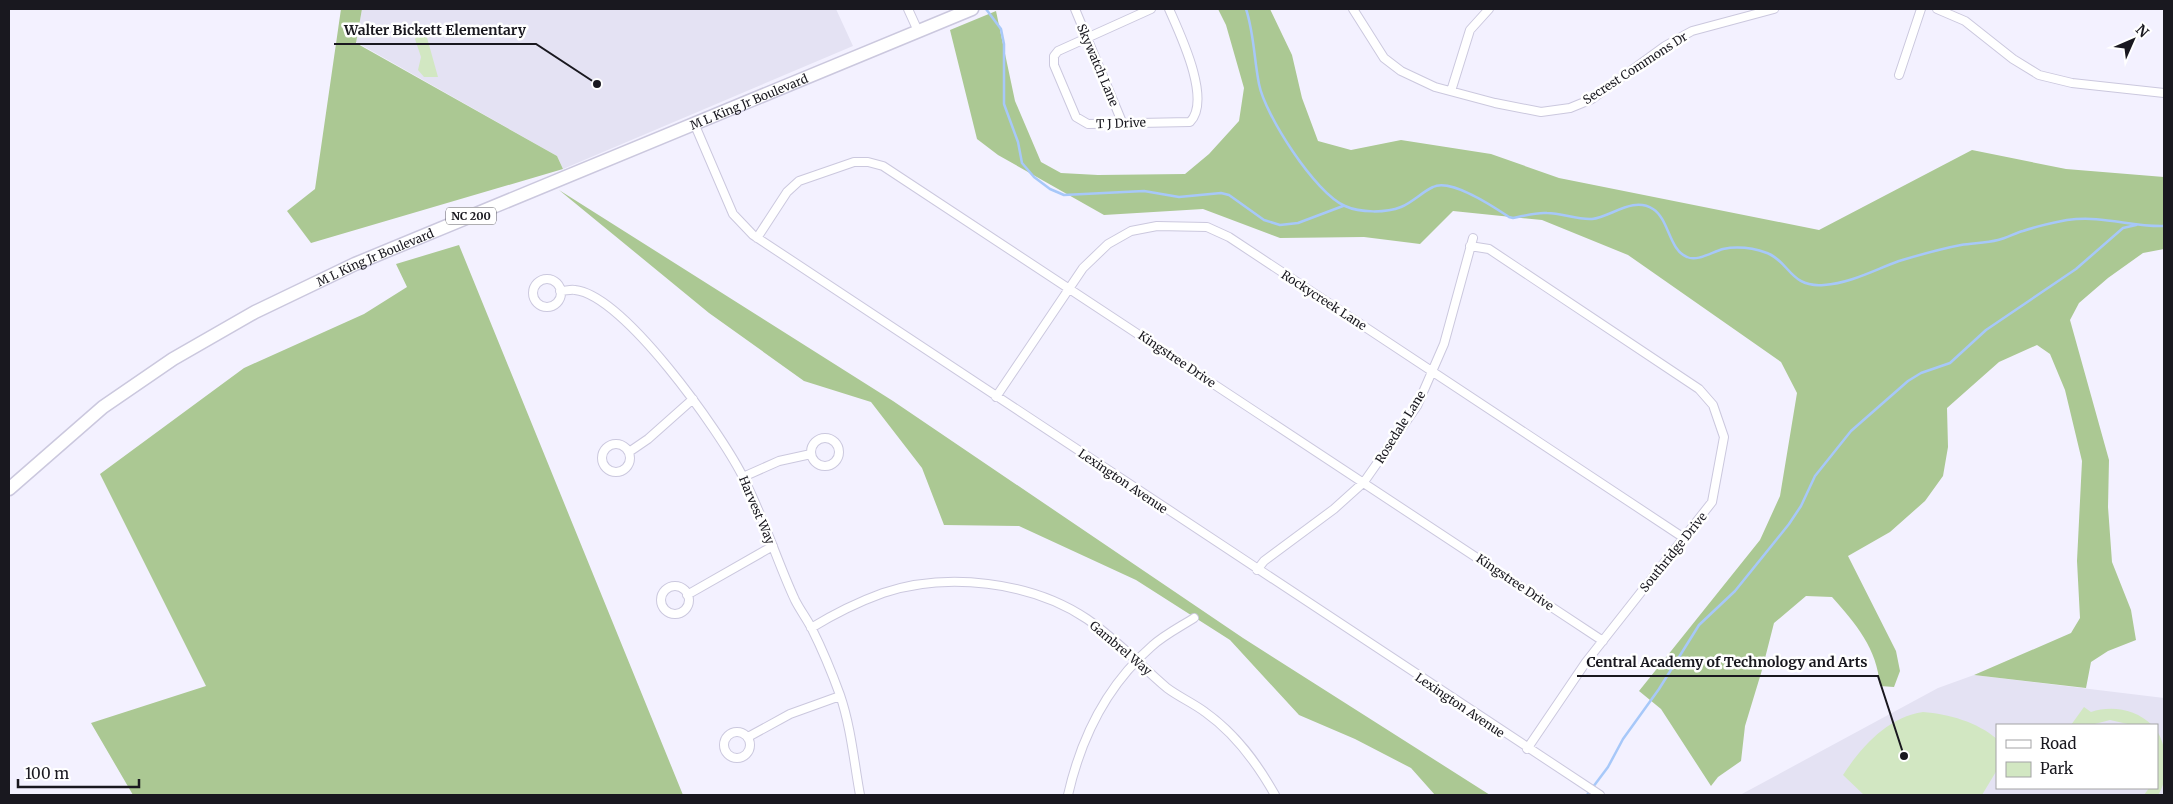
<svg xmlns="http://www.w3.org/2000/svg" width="2173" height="804" viewBox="0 0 2173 804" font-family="Merriweather,serif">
<rect width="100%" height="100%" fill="#f3f1ff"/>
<path fill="#e4e2f3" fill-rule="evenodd" d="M362,9H836L853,46L563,169L557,156L356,42Z
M1974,675L2164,698V795H1740L1938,688ZM1997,725H2157V788H1997Z"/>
<path fill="#d2e7c2" d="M419,34H426L438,77H424L418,70L421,57L415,39Z
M2084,707L2091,712C2111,705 2136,709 2152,725H2132L2110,720L2091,725H2071Z
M1923,712C1949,714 1977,722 1997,739V770L1982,795H1864L1843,775C1861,747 1888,717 1923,712Z
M2157,731C2168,748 2169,779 2158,795H2144L2149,788H2157Z"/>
<path fill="#abc893" d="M341,9H362L356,43L557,156L563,169L311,243L287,211L315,189Z
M1218,9H1270L1292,55L1302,98L1318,141L1351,150L1401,140L1491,154L1559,178L1819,230L1972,150L2066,169L2164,177V249L2143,253L2108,278L2079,303L2070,320L2109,460L2108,507L2112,562L2131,610L2136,640L2108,651L2091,662L2086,688L1974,675L2071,633L2080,618L2077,561L2082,461L2065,390L2050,354L2037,345L1999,362L1947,408L1948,447L1943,476L1925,501L1890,532L1848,556L1896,651L1900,671L1894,687L1880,686C1877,648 1856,624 1832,597L1806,596L1774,623L1762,670L1745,726L1741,761L1718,777L1711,786L1661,709L1639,691L1760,540L1780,496L1797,393L1781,362L1628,255L1542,220L1453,211L1420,244L1364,237L1280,238L1203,209L1104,215L998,155L977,139L950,30L996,11L1015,101L1041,162L1061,173L1098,175L1185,174L1209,154L1239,121L1244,88L1226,25Z
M559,190L893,401L1243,638L1490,795H1435L1411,768L1355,739L1299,715L1230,640L1136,580L1019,526L944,525L922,468L871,402L804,381L709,313Z
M459,245L683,795H133L91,723L206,686L100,474L244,368L364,314L407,287L396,264Z"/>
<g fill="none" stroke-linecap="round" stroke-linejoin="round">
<path stroke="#a7c8f9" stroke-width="2.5" d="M986,9L1001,29L1004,44V104L1018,142L1022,163L1034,177L1050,189L1064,195L1144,191L1179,197L1221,193L1229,195L1264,220L1280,225L1298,223L1343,206
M1246,9C1254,33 1254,59 1259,84C1265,115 1315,193 1345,206C1360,213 1386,213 1401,207C1413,202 1422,192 1433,187C1451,178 1494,207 1509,217L1513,218C1524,216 1536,212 1547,213C1562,213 1577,220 1592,219C1611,217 1633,196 1653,209C1669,219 1669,250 1687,257C1697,262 1712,252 1723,249C1738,246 1753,248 1767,253C1790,262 1790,288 1824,285C1851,283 1874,270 1899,261C1919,255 1940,249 1961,245C1973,243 1986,243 1998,240C2007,238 2015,233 2023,231C2037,226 2053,223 2067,220C2104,215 2130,227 2164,226
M1587,795L1608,767L1623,739L1659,689L1699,625L1735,591L1789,524L1801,506L1815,476L1851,431L1908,381L1921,373L1950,363L1986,330L2076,269L2123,228L2136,225"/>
<defs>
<path id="street" d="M908,9L918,31
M1075,9L1122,122
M1151,9L1058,51L1054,56V65L1076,117L1088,124L1190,122C1212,100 1180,34 1169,9
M1353,9L1384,58L1401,71L1435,87L1495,103L1541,112L1570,108L1592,99L1665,46L1692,31L1774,9
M1937,9L1965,21L2013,59L2039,75L2072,83L2164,93
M1899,75L1921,9
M1451,91L1470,30L1489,9
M694,123L733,214L753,235L1600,795
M757,238L787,192L799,181L854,162H868L883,166L1603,641
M1470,246L1489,249L1699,389L1713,405L1724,437L1712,502L1586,662L1527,749
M533 293a14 14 0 1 1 28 0a14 14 0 1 1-28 0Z
M560,291C565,291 571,289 575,290C624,295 720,432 742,475C763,515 776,559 795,600C800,610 807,619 812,629C823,651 832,673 840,695C851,727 854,762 860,795
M996,397L1083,268L1108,244L1131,231L1157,226L1207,227L1229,237L1684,538
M811 452a14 14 0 1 1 28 0a14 14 0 1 1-28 0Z
M602 458a14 14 0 1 1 28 0a14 14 0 1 1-28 0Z
M629,452L648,439L693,399
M743,477L779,461L811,454
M1257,570L1264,561L1334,509L1364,482L1417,406L1444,344L1473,238
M661 600a14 14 0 1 1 28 0a14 14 0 1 1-28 0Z
M687,595L773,546
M811,628C834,614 858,602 883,593C946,572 1031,581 1087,619C1116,639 1140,665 1167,688C1179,697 1193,703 1205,712C1236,734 1257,763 1275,795
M724 745a13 13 0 1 1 26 0a13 13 0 1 1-26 0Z
M748,737L790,714L840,696
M1068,795C1081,738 1107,685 1152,646C1164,635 1180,627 1194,618"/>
<g id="primary">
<path id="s1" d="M9,489L103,407L173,359L255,312L355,264L972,9"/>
</g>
</defs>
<use href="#street" stroke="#cbc8de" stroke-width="10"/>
<use href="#primary" stroke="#cbc8de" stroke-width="15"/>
<use href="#street" stroke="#fff" stroke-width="8"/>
<use href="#primary" stroke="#fff" stroke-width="12"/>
</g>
<g text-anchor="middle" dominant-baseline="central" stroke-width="5" stroke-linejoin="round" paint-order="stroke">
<rect fill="#fff" stroke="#5e5d62" stroke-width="1" x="446" y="207.5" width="50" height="17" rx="4"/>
<g font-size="11" font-weight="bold" fill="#19181f">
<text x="471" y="216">NC 200</text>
</g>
<g font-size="12" fill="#19181f" stroke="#fff">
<text transform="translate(1098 65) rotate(67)">Skywatch Lane</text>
<text transform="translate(1635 68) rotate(-33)">Secrest Commons Dr</text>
<text stroke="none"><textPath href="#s1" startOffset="841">M L King Jr Boulevard</textPath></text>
<text transform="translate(1121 123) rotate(-2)">T J Drive</text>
<text stroke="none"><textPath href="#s1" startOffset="436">M L King Jr Boulevard</textPath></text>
<text transform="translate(1324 300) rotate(33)">Rockycreek Lane</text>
<text transform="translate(1177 359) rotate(34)">Kingstree Drive</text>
<text transform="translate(1400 427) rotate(-58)">Rosedale Lane</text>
<text transform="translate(1123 481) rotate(34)">Lexington Avenue</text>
<text transform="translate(757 510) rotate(67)">Harvest Way</text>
<text transform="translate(1673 552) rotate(-51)">Southridge Drive</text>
<text transform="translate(1515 582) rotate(34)">Kingstree Drive</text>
<text transform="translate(1121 648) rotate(40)">Gambrel Way</text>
<text transform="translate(1460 705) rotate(34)">Lexington Avenue</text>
</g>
</g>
<path fill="none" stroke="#19181f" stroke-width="2" d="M597 84L536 44H334M1904 756L1878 676H1577"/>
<g fill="#19181f" stroke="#fff" stroke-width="2">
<circle cx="597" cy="84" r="5"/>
<circle cx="1904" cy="756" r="5"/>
</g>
<g font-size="14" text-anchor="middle" font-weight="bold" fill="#19181f" stroke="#fff" stroke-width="5" stroke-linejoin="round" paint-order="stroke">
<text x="435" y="35">Walter Bickett Elementary</text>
<text x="1727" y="667">Central Academy of Technology and Arts</text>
</g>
<rect width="2173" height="804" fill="none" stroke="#19181f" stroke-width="20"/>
<rect x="1996" y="724" width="162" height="65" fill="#ffffff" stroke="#a3a3a5"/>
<rect x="2006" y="740" width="25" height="8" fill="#ffffff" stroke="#a3a3a5"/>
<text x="2040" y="749" font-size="15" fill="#19181f">Road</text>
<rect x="2006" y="762" width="25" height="15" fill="#d2e7c2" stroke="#a3a3a5"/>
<text x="2040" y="774" font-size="15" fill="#19181f">Park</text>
<g transform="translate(2133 40) rotate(45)" stroke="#ffffff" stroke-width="4" paint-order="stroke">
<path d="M0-4L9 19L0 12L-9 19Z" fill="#19181f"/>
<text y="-8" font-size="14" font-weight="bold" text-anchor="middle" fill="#19181f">N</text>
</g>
<path d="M18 779v8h121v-8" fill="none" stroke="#19181f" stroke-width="2.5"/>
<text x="25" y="779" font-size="15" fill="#19181f" stroke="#ffffff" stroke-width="4" paint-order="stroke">100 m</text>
</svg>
